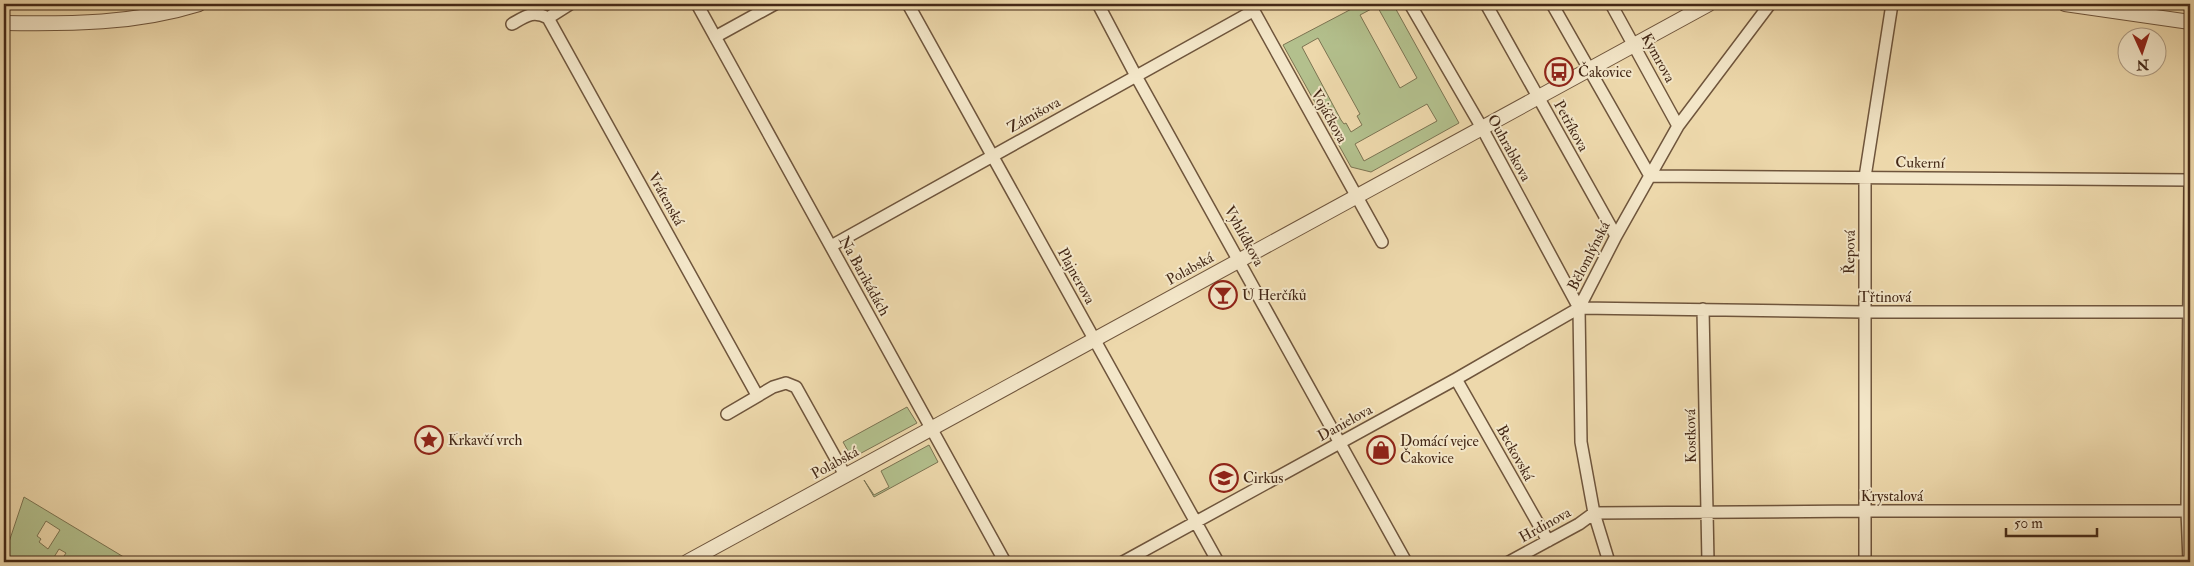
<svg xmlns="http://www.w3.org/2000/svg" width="2194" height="566" viewBox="0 0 2194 566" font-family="'IM FELL Double Pica',serif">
<rect width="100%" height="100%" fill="#edd8ab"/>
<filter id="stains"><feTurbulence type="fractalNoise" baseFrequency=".004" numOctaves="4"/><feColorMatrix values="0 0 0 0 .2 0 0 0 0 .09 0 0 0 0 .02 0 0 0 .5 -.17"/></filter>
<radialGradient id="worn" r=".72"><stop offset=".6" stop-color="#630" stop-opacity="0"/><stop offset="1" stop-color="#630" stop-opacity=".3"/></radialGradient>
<path fill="#b3c08d" stroke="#7c7452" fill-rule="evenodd" d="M1361,4H1393L1459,123L1371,172L1351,167L1283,45ZM1377,6L1417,78L1400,88L1360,15ZM1318,38L1360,114L1357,116L1362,125L1351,132L1346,123L1344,124L1341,120L1302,47ZM1427,104L1437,121L1364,161L1355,144Z
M907,407L917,423L852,458L843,442Z
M929,445L938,462L874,497L864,480L874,495L889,487L881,471Z
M24,497L132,562H60L66,553L59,549L51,562H4V557ZM46,521L60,530L48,549L39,542L41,539L37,536Z"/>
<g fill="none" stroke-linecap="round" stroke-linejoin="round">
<defs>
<path id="minor" d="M697,4L1005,562
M908,4L1218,562
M1098,4L1136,76L1406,562
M1250,4L1382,242
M1410,4L1482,128L1579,308
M1486,4L1616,236
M1552,4L1650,176
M1611,4L1678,126
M548,18L757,395
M512,24C526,16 533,10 548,18L570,4
M715,37L775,4
M1650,176L2190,180
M831,246L1253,11
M1579,308L1864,312H2190
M1703,309L1708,562
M1456,379L1548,541
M727,414L773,387L786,383L796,387L845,475
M1123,562L1456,379L1579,308
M1509,562L1579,524L1594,513L1865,511H2190
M1609,562L1594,513L1581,442L1579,308L1616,236L1678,126L1770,4
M1865,562V177L1892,4
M2189,562L2187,511L2190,180"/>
<path id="tertiary" d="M2065,4L2190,22
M4,23C70,24 135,24 199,4
M687,562L1709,4"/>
</defs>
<use href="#minor" stroke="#6f553c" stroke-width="14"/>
<use href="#tertiary" stroke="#6f553c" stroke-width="16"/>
<use href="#minor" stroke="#f3e6c8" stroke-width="11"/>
<use href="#tertiary" stroke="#f3e6c8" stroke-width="14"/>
</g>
<defs>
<symbol id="bus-ring" viewBox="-11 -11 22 22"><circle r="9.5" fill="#f3e6c8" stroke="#8f2418" stroke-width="1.5"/><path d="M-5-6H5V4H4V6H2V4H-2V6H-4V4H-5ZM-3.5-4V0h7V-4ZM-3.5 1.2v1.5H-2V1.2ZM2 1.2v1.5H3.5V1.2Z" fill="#8f2418"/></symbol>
<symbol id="bar-ring" viewBox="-11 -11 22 22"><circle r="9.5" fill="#f3e6c8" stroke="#8f2418" stroke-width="1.5"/><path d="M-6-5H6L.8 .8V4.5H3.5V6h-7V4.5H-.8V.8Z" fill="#8f2418"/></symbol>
<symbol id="sight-ring" viewBox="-11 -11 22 22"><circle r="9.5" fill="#f3e6c8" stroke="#8f2418" stroke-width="1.5"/><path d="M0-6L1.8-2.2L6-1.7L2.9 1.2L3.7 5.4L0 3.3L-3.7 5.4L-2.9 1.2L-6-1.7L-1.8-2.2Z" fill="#8f2418"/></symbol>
<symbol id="shop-ring" viewBox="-11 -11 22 22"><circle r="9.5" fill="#f3e6c8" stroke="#8f2418" stroke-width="1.5"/><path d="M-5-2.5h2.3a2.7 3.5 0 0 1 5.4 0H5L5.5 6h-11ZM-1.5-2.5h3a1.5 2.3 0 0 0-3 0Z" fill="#8f2418"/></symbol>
<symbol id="school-ring" viewBox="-11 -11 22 22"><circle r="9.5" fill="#f3e6c8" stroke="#8f2418" stroke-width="1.5"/><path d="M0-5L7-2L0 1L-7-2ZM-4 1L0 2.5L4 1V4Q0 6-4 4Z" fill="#8f2418"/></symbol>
</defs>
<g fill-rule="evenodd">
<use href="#bus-ring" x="1543" y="56" width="32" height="32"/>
<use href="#bar-ring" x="1207" y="279" width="32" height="32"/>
<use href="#sight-ring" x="413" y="424" width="32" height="32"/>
<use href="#shop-ring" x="1365" y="434" width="32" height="32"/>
<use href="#school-ring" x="1208" y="462" width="32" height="32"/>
</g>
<g text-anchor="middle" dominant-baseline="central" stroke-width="4" stroke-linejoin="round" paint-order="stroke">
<g font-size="15" fill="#452917" stroke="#f3e6c8">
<text transform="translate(1658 58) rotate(61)">Kymrova</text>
<text transform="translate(1034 115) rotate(-29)">Zámišova</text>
<text transform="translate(1329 116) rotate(61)">Vojáčkova</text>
<text transform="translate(1571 126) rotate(61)">Petříkova</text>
<text transform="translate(1509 148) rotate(61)">Ouhrabkova</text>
<text transform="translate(1920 163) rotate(1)">Cukerní</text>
<text transform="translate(666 199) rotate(61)">Vrátenská</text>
<text transform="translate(1244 236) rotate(61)">Vyhlídkova</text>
<text transform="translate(1850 252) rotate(-89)">Řepová</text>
<text transform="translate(1589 256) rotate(-63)">Bělomlýnská</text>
<text transform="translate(1190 269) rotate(-29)">Polabská</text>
<text transform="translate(864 276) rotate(61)">Na Barikádách</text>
<text transform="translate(1076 276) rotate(61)">Plajnerova</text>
<text x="1885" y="297">Třtinová</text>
<text transform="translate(1345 423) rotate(-29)">Danielova</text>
<text transform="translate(1691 436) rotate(-91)">Kostková</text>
<text transform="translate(1515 453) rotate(61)">Beckovská</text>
<text transform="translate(835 463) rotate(-29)">Polabská</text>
<text x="1892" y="496">Krystalová</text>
<text transform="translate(1545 525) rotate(-29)">Hrdinova</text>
</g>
<g font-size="15" fill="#452917" stroke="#f3e6c8" text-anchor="start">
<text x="1578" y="72">Čakovice</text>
<text x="1242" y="295">U Herčíků</text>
<text x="448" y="440">Krkavčí vrch</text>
<text x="1400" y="441">Domácí vejce<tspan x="1400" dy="17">Čakovice</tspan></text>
<text x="1243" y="478">Cirkus</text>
</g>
</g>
<rect width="2194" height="566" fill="none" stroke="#edd8ab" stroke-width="20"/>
<rect x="5" y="5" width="2184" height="556" fill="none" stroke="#452917" stroke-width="2.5"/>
<rect x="10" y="10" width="2174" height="546" fill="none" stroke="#452917"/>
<g transform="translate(2142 52) rotate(177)"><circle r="24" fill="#f3e6c8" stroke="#ad9a81"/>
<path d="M0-4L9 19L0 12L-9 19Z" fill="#8f2418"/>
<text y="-8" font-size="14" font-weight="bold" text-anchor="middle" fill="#452917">N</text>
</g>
<path d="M2006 528v8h91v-8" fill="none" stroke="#452917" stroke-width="2.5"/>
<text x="2014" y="528" font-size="15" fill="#452917" stroke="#f3e6c8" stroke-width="4" paint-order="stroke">50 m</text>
<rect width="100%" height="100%" filter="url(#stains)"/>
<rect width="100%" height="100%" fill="url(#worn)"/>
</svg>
